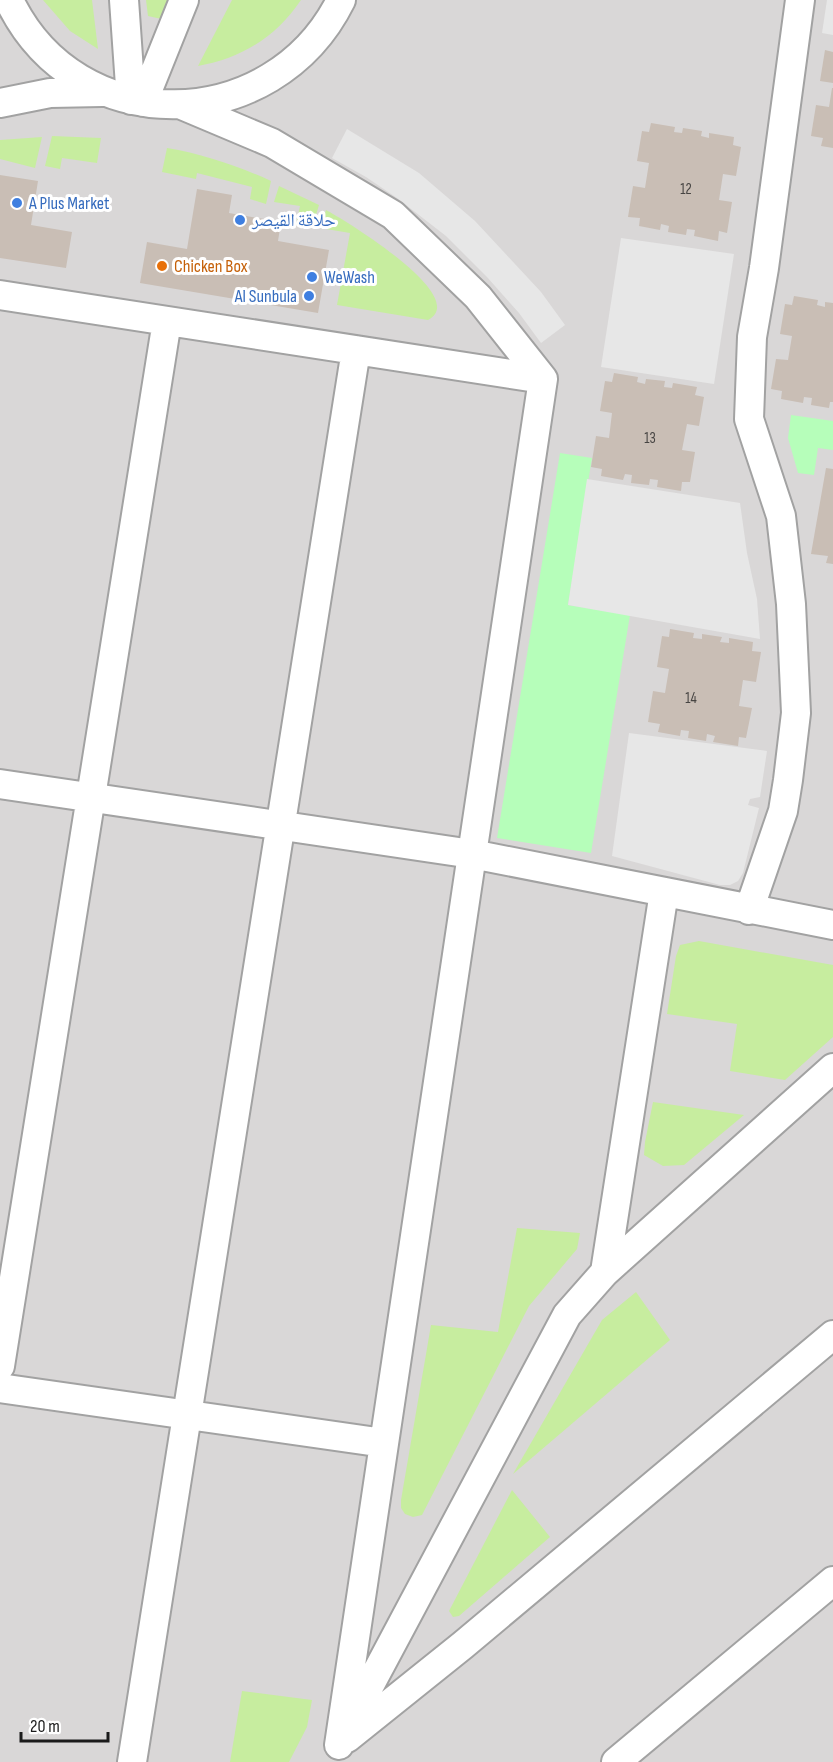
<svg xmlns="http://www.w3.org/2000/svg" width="833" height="1762" viewBox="0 0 833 1762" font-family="'Sofia Sans Condensed','Noto Naskh Arabic',sans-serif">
<rect width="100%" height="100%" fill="#eee8df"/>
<path fill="#d9d7d7" d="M0,0H833V1762H0Z"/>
<path fill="#c7ed9f" d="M43,0H92L98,49L70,31Z
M146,0H174L166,20L148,16Z
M232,0H301C276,37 242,58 198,66Z
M52,136L101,138L97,163L62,158L60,169L45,166Z
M42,137L35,168L0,159V140Z
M167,148C203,154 238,166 271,181L266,204L250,199L252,187L197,173L196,179L162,172Z
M279,186L319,205L312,228L296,225L300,206L274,202Z
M326,210C343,219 472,297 428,320L337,305L350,233L320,228Z
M699,941L833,965V1037L785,1080L730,1071L737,1024L667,1014L676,956L680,945Z
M653,1102L744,1115L684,1165L663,1166L644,1155L645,1142Z
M517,1228L580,1233L577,1249L529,1306L422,1515L413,1517L405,1514L401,1508V1500L431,1325L498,1332Z
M636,1292L670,1340L513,1474L602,1320Z
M512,1490L550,1537L459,1616L453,1617L449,1611Z
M242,1691L312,1700L307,1727L289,1762H230Z"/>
<path fill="#b6feba" d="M791,415L833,421V450L818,448L814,475L798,473L788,438Z
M560,453L592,458L568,605L630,615L591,853L497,838Z"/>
<path fill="#e7e7e7" d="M827,0H833V35L822,33Z
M347,129L419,173L475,221L541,292L565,325L541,343L519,313L487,277L446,236L397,198L366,177L332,158Z
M621,238L734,254L714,384L601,367Z
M587,479L740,503L747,553L757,599L760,639L568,605Z
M629,733L767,751L760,797L750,799L748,805L759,808L743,873L738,881L730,885H720L612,856Z"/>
<path fill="#c9beb5" d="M825,50L833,52V83L820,81Z
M832,88H833V148L821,146L823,138L811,136L816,105L829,107Z
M651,123L675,127L674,132L682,133L683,128L702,131L701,136L709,138V133L734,137L733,145L741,147L736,176L723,174L719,200L732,202L727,233L719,231L718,241L694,236L695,230L687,229L686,235L668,232L669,226L661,224L660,230L639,226L640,218L628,217L633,186L645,188L649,163L637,161L642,131L649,132Z
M0,175L38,181L31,225L72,232L66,268L0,258Z
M197,189L232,195L229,213L281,222L278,241L329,250L318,313L140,283L147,242L187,249Z
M794,296L818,300L817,305L825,307V302L833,303V402H830L829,408L811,405L812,398L804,397L803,403L781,399L782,391L771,389L776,359L788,360L792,336L780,334L785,304L792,305Z
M614,373L638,377L637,382L645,384L646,379L665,381L664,387L672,388L673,383L697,387L695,395L704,397L699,426L687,424L682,450L695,452L690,482H682L681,491L657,487L658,480L650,479L649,485L631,483L632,475L625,474L623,480L601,476L602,469L591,467L596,436L609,438L612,413L600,411L605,381L612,382Z
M826,468L833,469V564L826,563L828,556L811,554Z
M670,629L694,633L693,638L702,639V634L722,637L720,642L729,643V638L753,642L752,651L761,652L756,682L743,680L739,706L752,708L746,738L739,737L738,746L713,742L715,736L707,734L706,741L688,738L689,731L681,730L680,736L658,732L660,724L648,722L653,691L665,693L669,669L657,667L662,636L669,637Z"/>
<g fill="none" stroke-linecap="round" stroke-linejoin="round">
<defs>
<path id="street" d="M9,0C76,141 273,137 341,0
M124,0L131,100
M143,102L184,0
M0,103L50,93L102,92
M182,105L272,143L393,215L478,297L543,379L339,1745
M0,295L543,379
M0,784L472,854L833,925
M749,910L783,811L788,780L796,713L791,604L781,516L749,419L752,337L764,268L800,0
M605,1272L664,892
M0,1366L167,321
M0,1388L384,1443
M348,1726L567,1315L605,1272L833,1068
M347,1738L463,1645L833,1335
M132,1762L356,350
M616,1762L833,1581"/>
</defs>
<use href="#street" stroke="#a2a2a2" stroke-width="32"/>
<use href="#street" stroke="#fff" stroke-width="28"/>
</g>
<g fill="#3f7fe0" stroke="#fff" stroke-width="2">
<circle cx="17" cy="203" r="6"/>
<circle cx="240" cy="220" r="6"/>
<circle cx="312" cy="277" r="6"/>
<circle cx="309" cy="296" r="6"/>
</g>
<circle fill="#e8710a" stroke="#fff" stroke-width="2" cx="162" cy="266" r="6"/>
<g text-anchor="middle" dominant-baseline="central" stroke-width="6" stroke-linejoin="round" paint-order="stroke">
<g font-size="15" fill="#464442">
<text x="686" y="189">12</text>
<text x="650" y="438">13</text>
<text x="691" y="698">14</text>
</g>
<g font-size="18" fill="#366cbe" stroke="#fff" text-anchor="start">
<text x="29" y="203">A Plus Market</text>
<text x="252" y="220">حلاقة القيصر</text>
<text x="324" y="277">WeWash</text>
<text x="297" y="296" text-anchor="end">Al Sunbula</text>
</g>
<g font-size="18" fill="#c56008" stroke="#fff" text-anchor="start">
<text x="174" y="266">Chicken Box</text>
</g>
</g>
<path d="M21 1732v9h87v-9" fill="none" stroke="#1b1b1b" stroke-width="3"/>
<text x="30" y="1732" font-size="18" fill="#1b1b1b" stroke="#ffffff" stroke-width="4.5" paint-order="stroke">20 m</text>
</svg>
